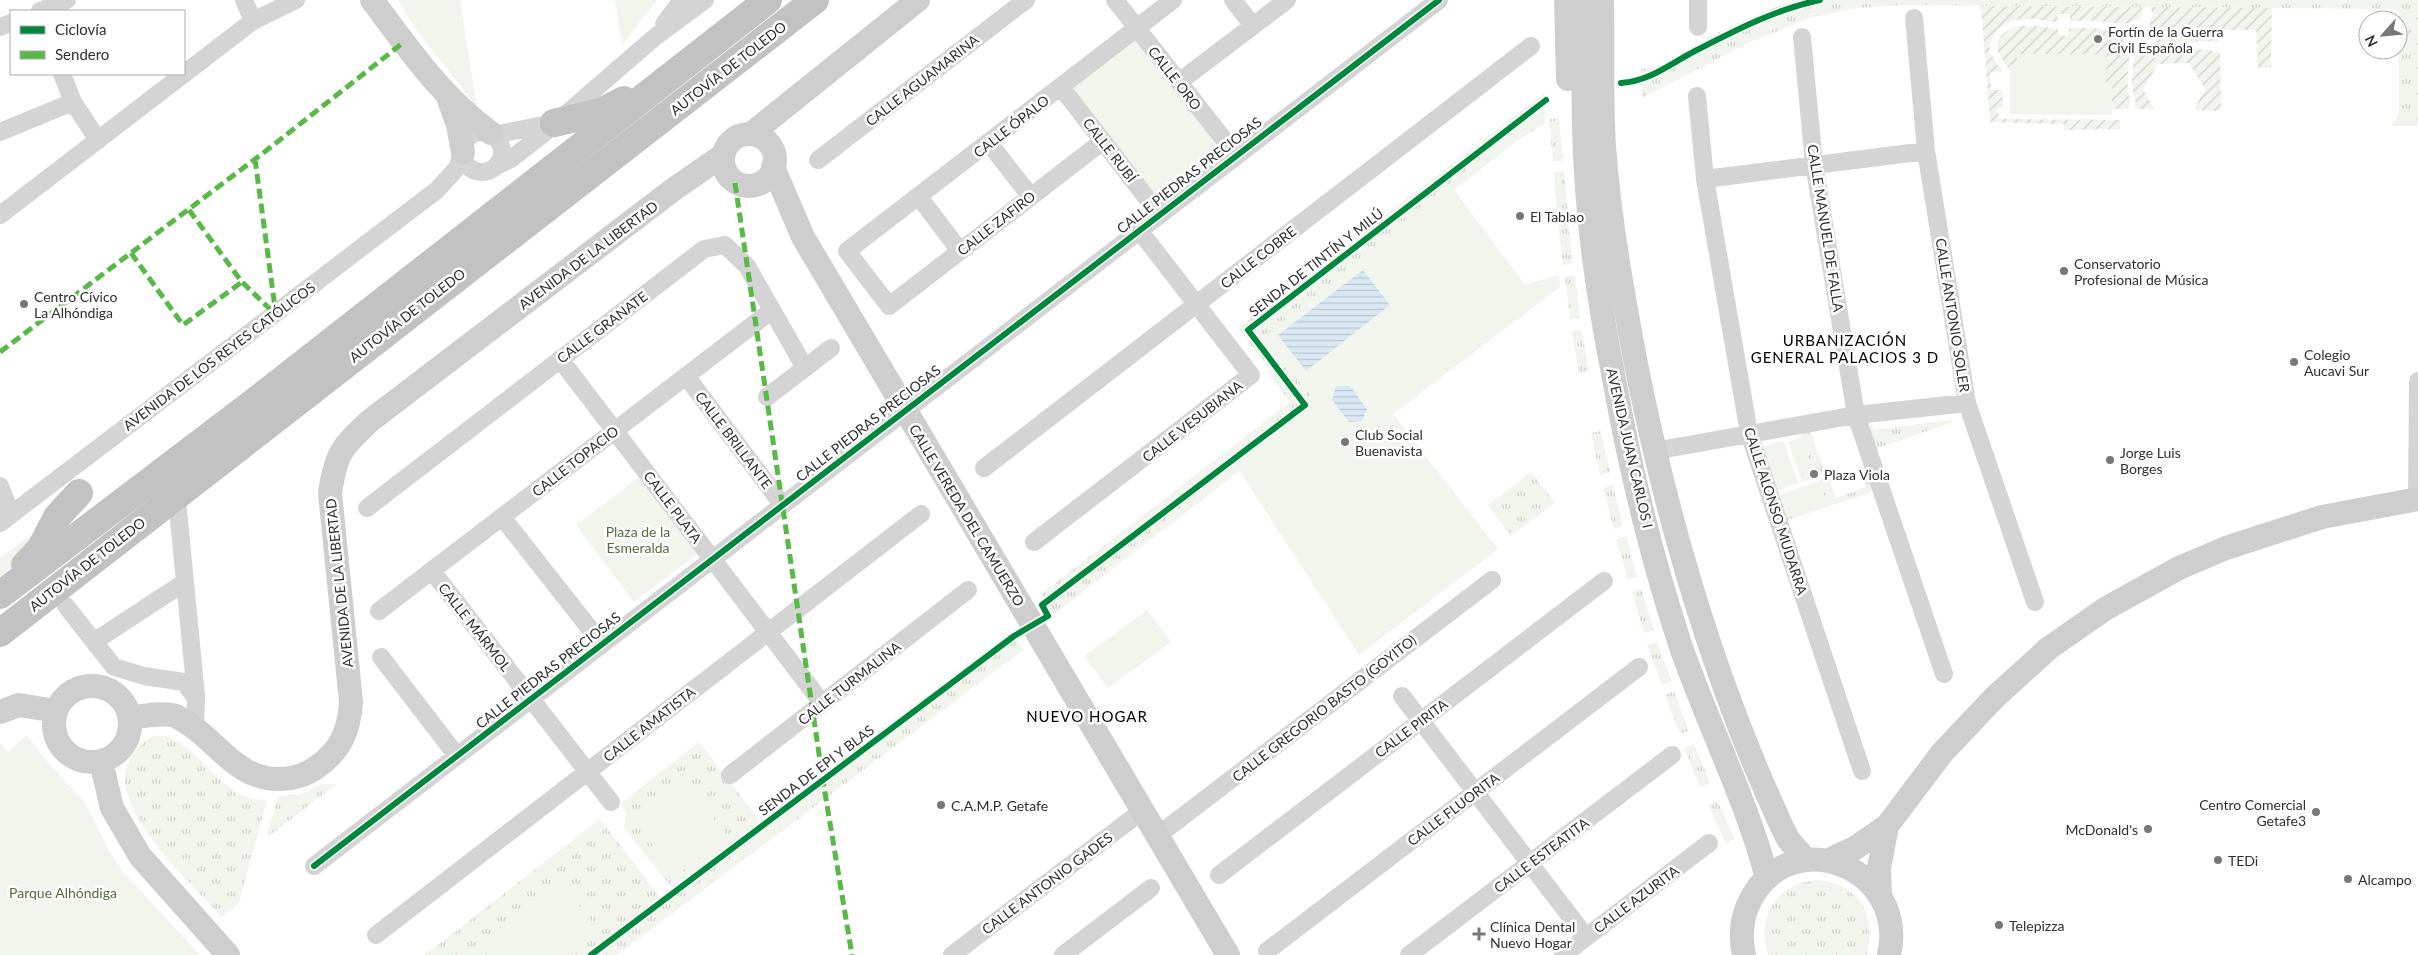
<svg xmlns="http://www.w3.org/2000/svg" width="2418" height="955" viewBox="0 0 2418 955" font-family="Lato,sans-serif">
<defs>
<pattern id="grass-tufts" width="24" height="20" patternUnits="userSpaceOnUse" patternTransform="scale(1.25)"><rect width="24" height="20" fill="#f1f5ed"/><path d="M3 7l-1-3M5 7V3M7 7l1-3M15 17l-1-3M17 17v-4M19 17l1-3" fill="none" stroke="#cfd2cc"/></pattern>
<pattern id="garden-furrows" width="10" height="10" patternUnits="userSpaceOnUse" patternTransform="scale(1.25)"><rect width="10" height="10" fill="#f1f5ed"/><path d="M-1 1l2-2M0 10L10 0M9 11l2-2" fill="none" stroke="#cfd2cc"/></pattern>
<pattern id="water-rules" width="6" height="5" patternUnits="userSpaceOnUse" patternTransform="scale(1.25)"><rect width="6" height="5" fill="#d9e8f3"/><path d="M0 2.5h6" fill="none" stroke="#bbc7d1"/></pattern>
</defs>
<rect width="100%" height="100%" fill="#fff"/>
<path fill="url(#grass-tufts)" d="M1795,0H2418V126H2391L2399,115V9L1902,5L1856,8L1809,18L1748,43L1642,98L1641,69C1667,67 1690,47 1713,35C1740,21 1767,10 1795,0Z
M1544,93L1545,123L1517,141L1454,190L1525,285L1559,275L1560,287L1321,408L1053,615L1041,594L1290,402L1267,372L1270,370L1238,328Z
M1559,118L1563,161H1553L1549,119Z
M1564,171L1568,213L1557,214L1554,172Z
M1568,222L1573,264L1563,265L1558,223Z
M1575,276L1580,318L1570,319L1565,277Z
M1582,330L1589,372L1579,373L1572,331Z
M1951,420L1953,422L1878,448L1876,450L1869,428L1872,423L1873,430Z
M1601,431L1610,473L1600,475L1591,433Z
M1810,431L1825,471L1814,475L1800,433Z
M1531,472L1555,503L1511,536L1488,505Z
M1828,476L1836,498L1866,487L1865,482L1871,480L1873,485L1869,493L1787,520L1785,516L1826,502L1819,480Z
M1613,485L1623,526L1614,529L1603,488Z
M1626,536L1637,577L1628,580L1616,539Z
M1641,589L1654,630L1644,633L1632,592Z
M1012,631L1023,650L617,955H425L600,819L660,897L672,888L624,828L626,812L620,804L699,742L760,821Z
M1657,642L1672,682L1662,685L1647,645Z
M1674,691L1689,731L1680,734L1665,695Z
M152,736C158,736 166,735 171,738C206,754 223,801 267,800L239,903L222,917C193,885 124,823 125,777C125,760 139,745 152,736Z
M1694,744L1710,783L1700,787L1684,748Z
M322,784H337L269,836L267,833L278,797L302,794Z
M1717,800L1735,839L1726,843L1708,805Z
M1817,880C1859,883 1877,916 1867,955H1768C1756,916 1776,884 1817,880Z"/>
<path fill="#f1f5ed" d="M398,0H460L477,107L415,28Z
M615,0H657L622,45Z
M1133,39H1137L1223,149V154L1161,203L1071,87Z
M2017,54H2106V84H2112V115L2010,114V70L2017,69Z
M1454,190L1525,285L1559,275L1560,287L1393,414L1498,549L1359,655L1239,470L1320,408L1264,336Z
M1801,437L1815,477L1802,482L1788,442Z
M1783,440L1798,483L1777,491L1761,448Z
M642,475L700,552L634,602L576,525Z
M1819,481L1826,502L1786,516L1779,495Z
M31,535L35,541L31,549L0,576V558Z
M1147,610L1171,642L1108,688L1084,656Z
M27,735L43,757L86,804L109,851L123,872L200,955H0V743L8,752Z
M685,782L727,836L676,876L634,821Z
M563,885L595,926L557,955H496L487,943Z"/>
<path fill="url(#garden-furrows)" d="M1981,6L2142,7L2143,14L2139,19L2125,24C2108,23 2087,18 2070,22V14H2058V23C2037,19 2010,13 1995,33C1992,38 1989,46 1990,51C1992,59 1999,64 2002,72H1990L1991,90H2002L2003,107L1997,108L1999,119L2120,120V129L2064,130V124L1990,122Z
M2150,7L2272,8L2271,67L2258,68L2256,30H2221L2219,42L2201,41L2166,45L2155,42V32L2149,23L2153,14Z
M2018,26H2038L2058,29V35L2068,36L2069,29C2085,26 2107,29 2122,35C2122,42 2129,46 2129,53C2130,69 2124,84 2131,100L2128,109H2112V84H2106V54H2017V70H2010C1993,50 1991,36 2018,26Z
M2150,48C2173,61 2194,42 2220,53L2221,111L2194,110L2205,89L2189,63L2158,64L2143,89L2154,109H2135C2137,99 2132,93 2132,84C2132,76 2133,57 2138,51H2146Z"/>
<path fill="url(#water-rules)" d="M1363,270L1390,305L1306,371L1278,335Z
M1336,386H1350L1367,409L1362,421L1349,422L1332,400Z"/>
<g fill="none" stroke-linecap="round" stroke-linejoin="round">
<path stroke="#d4d4d4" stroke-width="18" d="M244,0L253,21
M1115,0L1236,155
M1233,0L1253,26
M40,11L67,0
M1914,18L1926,151L1967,403L2035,602
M664,24L682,0
M0,27L11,23
M1698,27V0
M1802,37L1814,164L1856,415L1944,674
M62,74L73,102L98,140
M1179,82L1287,0
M1061,87L1159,214
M1697,96L1705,179L1749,433L1862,771
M0,132L73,102
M462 152a20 20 0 1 1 40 0a20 20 0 1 1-40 0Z
M494,135L553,123
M1103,141L889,306L847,251L1173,0
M989,143L1031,197
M818,160L1026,0
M496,166L511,159L543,134L655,37L705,0
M1705,179L1926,151
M919,197L960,251
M0,215L253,21L296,0
M560,359L822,703
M686,376L782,504
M767,397L831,348
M1654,451L1856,415L1967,403
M984,468L1531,46
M0,486L11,514
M2417,499L2418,381
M367,508L704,249L725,245L747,266L805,368
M502,517L602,644
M0,523L437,190L457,168L462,153
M1034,542L1251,375L1139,230
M432,571L611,802
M185,582L196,696
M66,606L114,667L144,676L184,682L196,698L195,728
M379,611L771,311
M95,641L185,582L178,510
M381,657L457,756
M1402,696L1586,937
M730,775L968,590
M1157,836L1492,580
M314,866L1439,0
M1219,875L1604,581
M376,935L921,514
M1267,951L1639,667
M952,955L1142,811
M1063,955L1151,888
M1409,955L1672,755
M1563,955L1709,843"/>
<path stroke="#cecece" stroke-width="24" d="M372,0C408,48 442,98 491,133
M1566,0L1568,79
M1583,0C1584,57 1582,115 1586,173C1590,244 1601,314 1615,384C1631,472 1652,559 1680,644C1707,723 1746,798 1767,878
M1602,0C1603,48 1601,98 1604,146C1609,217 1622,289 1635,359C1667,521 1713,679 1783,829L1788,839L1806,860
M449,100L458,125L463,152
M751,134L918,0
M723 160a26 26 0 1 1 52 0a26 26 0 1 1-52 0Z
M773,167L803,237L1228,955
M54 724a38 38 0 1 1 76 0a38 38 0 1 1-76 0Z
M0,712L19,705L56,711
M130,718C143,716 162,712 176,716C180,718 185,722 189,724C219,744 238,779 278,779C291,779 306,775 317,767C341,750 349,731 351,702L330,493C336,452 342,447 371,420L674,189L723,155
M101,761L112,808L140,856L228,955
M1827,861L1855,848L1887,826L1942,753L1994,698L2049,648L2105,609L2179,568L2226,548L2322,517L2418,499
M1880,894L1879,868L1887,826
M1744,955C1740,936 1741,917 1751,899C1792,821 1909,869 1889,955"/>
<path stroke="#c2c2c2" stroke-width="28" d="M554,123L601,112L624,100
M25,565L41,548L57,517L79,493
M0,595L245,409L768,0
M0,633L815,0"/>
<path stroke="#58b947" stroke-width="5" stroke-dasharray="10 5" stroke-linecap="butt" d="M255,159L276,315
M735,183L823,781L852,955
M189,210L242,282L276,315
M131,253L183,325L242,282
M0,352L267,150L404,42"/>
<defs>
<path id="cycleway" d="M1621,83C1650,81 1670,64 1695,51C1734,31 1776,9 1820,0
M314,866L1439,0
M591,955L1014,636L1048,616L1042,605L1305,405L1248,330L1546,100"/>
</defs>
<use href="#cycleway" stroke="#fff" stroke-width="9"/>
<use href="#cycleway" stroke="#00873e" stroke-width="6"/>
</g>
<g fill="#787878" stroke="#fff" stroke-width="2">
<circle cx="2098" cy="39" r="5"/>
<circle cx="1520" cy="216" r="5"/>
<circle cx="2064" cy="271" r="5"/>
<circle cx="24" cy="304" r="5"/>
<circle cx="2294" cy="362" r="5"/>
<circle cx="1345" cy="442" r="5"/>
<circle cx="2110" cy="460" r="5"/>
<circle cx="1814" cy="474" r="5"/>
<circle cx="941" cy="805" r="5"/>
<circle cx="2316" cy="812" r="5"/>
<circle cx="2148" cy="829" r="5"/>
<circle cx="2218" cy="860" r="5"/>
<circle cx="2348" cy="879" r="5"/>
<circle cx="1999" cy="925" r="5"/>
<path d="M1476.5 926.5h5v5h5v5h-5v5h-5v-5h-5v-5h5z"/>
</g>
<g text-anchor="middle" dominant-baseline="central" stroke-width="5" stroke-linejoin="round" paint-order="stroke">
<g font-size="14" fill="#303030" stroke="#fff" text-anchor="start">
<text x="2108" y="31">Fortín de la Guerra<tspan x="2108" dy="16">Civil Española</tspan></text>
<text x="1530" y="216">El Tablao</text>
<text x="2074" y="263">Conservatorio<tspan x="2074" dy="16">Profesional de Música</tspan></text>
<text x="34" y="296">Centro Cívico<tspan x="34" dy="16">La Alhóndiga</tspan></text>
<text x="2304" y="354">Colegio<tspan x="2304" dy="16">Aucavi Sur</tspan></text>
<text x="1355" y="434">Club Social<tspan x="1355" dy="16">Buenavista</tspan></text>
<text x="2120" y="452">Jorge Luis<tspan x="2120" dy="16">Borges</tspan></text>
<text x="1824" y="474">Plaza Viola</text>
<text x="2306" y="804" text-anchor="end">Centro Comercial<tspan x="2306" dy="16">Getafe3</tspan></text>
<text x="951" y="805">C.A.M.P. Getafe</text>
<text x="2138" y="829" text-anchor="end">McDonald's</text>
<text x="2228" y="860">TEDi</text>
<text x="2358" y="879">Alcampo</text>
<text x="2009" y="925">Telepizza</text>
<text x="1490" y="926">Clínica Dental<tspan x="1490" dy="16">Nuevo Hogar</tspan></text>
</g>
<g font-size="14" fill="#303030" stroke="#fff">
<text transform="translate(728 68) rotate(-38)">AUTOVÍA DE TOLEDO</text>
<text transform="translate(1175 78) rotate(52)">CALLE ORO</text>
<text transform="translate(922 80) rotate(-38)">CALLE AGUAMARINA</text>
<text transform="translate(1011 126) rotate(-38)">CALLE ÓPALO</text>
<text transform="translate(1110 150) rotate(52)">CALLE RUBÍ</text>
<text transform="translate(1189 175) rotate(-38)">CALLE PIEDRAS PRECIOSAS</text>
<text transform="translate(996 223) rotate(-38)">CALLE ZAFIRO</text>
<text transform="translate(1826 228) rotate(81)">CALLE MANUEL DE FALLA</text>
<text transform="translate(588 255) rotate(-37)">AVENIDA DE LA LIBERTAD</text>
<text transform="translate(1258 257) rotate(-38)">CALLE COBRE</text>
<text transform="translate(1316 262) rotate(-38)">SENDA DE TINTÍN Y MILÚ</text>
<text transform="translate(407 315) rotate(-38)">AUTOVÍA DE TOLEDO</text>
<text transform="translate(1953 315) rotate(81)">CALLE ANTONIO SOLER</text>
<text transform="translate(602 327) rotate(-37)">CALLE GRANATE</text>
<text transform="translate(219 356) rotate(-37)">AVENIDA DE LOS REYES CATÓLICOS</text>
<text transform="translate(1192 421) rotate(-38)">CALLE VESUBIANA</text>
<text transform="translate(868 423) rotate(-38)">CALLE PIEDRAS PRECIOSAS</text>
<text transform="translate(734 440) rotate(53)">CALLE BRILLANTE</text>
<text transform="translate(1630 448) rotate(77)">AVENIDA JUAN CARLOS I</text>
<text transform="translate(575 461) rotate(-38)">CALLE TOPACIO</text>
<text transform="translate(673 507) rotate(53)">CALLE PLATA</text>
<text transform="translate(1776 511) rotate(72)">CALLE ALONSO MUDARRA</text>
<text transform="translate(967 515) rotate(59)">CALLE VEREDA DEL CAMUERZO</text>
<text transform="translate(87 564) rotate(-38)">AUTOVÍA DE TOLEDO</text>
<text transform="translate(339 583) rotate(-96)">AVENIDA DE LA LIBERTAD</text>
<text transform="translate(475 627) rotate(52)">CALLE MÁRMOL</text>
<text transform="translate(548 670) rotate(-38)">CALLE PIEDRAS PRECIOSAS</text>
<text transform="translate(849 683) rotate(-38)">CALLE TURMALINA</text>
<text transform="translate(1324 708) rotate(-38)">CALLE GREGORIO BASTO (GOYITO)</text>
<text transform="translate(649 724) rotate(-38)">CALLE AMATISTA</text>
<text transform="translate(1411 728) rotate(-37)">CALLE PIRITA</text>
<text transform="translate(816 770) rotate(-37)">SENDA DE EPI Y BLAS</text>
<text transform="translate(1453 809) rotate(-37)">CALLE FLUORITA</text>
<text transform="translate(1541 855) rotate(-37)">CALLE ESTEATITA</text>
<text transform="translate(1047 883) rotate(-37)">CALLE ANTONIO GADES</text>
<text transform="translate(1636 899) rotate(-37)">CALLE AZURITA</text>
</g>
<g font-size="14" fill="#506e3b" stroke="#fff">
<text x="638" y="531">Plaza de la<tspan x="638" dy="16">Esmeralda</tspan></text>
<text x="63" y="892">Parque Alhóndiga</text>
</g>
<g font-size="15" letter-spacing="1" fill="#000" stroke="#fff">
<text x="1845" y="340">URBANIZACIÓN<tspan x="1845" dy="17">GENERAL PALACIOS 3 D</tspan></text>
<text x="1087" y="716">NUEVO HOGAR</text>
</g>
</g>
<rect x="10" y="10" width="175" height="65" fill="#ffffff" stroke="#acacac"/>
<rect x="20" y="26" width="25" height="8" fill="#00873e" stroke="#acacac"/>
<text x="55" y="35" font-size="15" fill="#303030">Ciclovía</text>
<rect x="20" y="51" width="25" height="8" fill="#58b947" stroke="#acacac"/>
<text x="55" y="60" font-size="15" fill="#303030">Sendero</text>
<g transform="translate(2383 35) rotate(243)"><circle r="24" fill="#ffffff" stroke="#acacac"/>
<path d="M0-4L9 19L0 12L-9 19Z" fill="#787878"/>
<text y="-8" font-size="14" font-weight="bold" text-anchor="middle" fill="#303030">N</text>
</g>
</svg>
